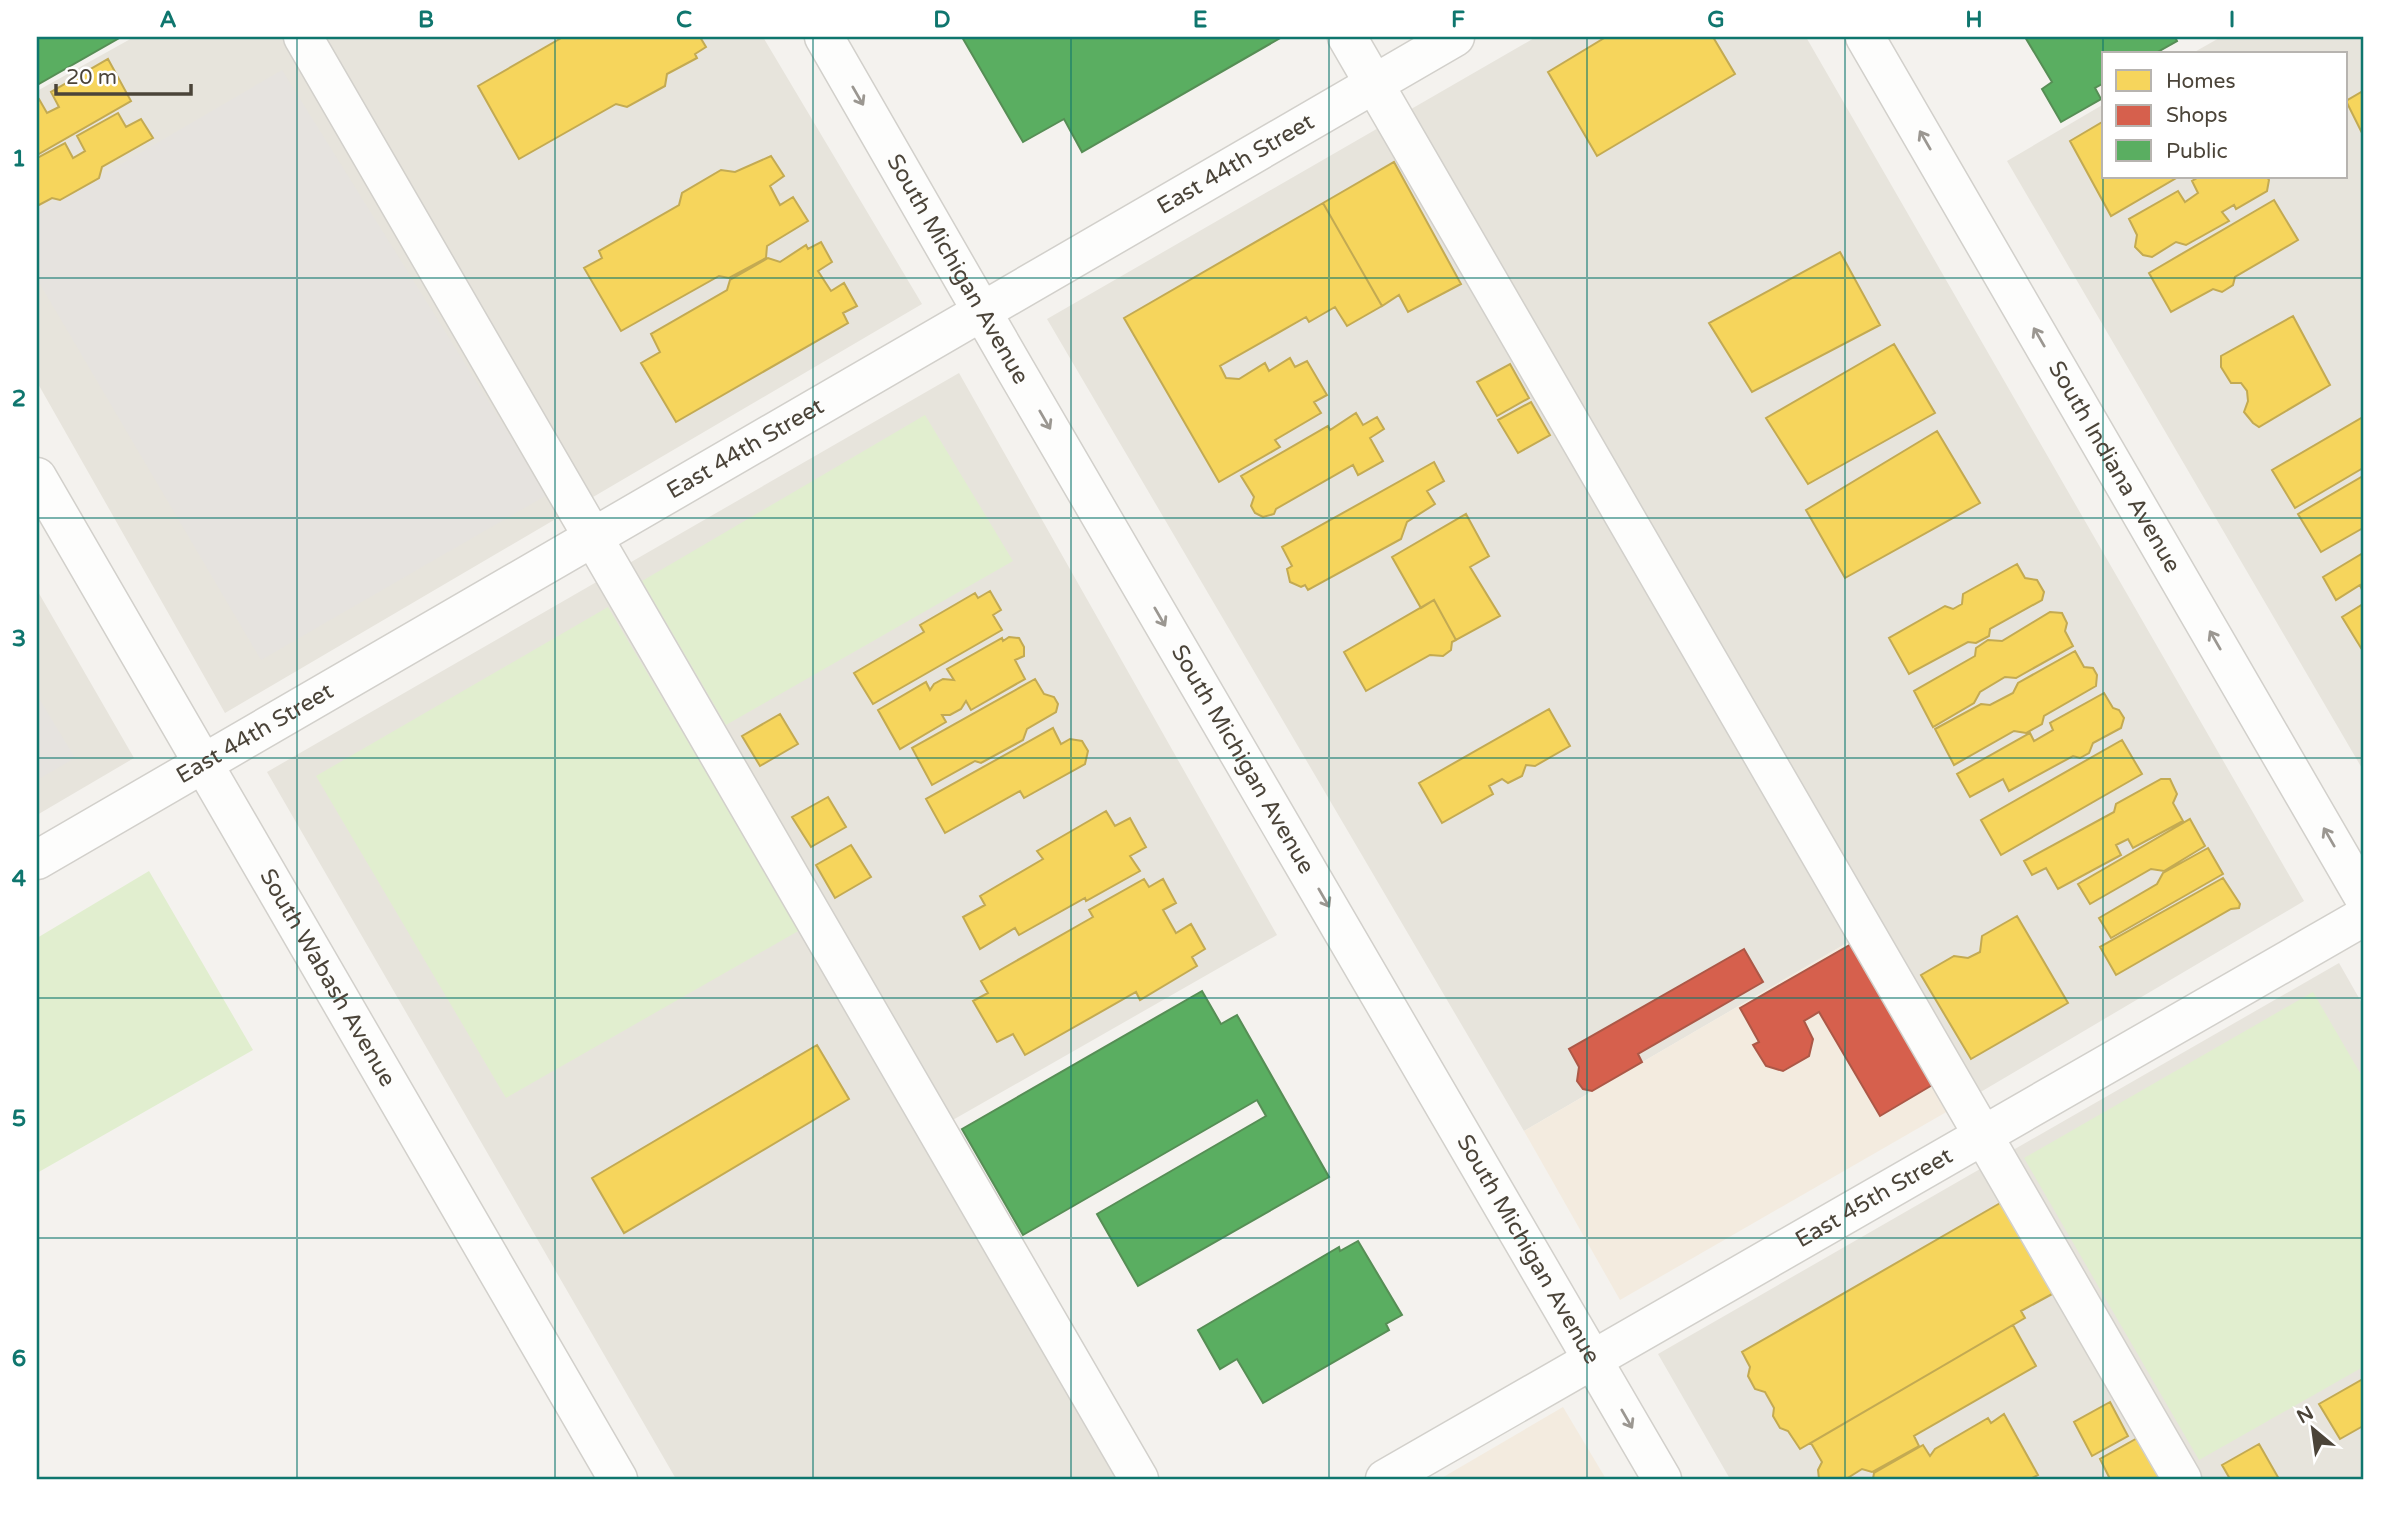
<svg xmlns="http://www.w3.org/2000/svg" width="2400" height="1516" viewBox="0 0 2400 1516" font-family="'Varela Round',sans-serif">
<rect width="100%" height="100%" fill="#f4f2ee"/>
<path fill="#e7e4dc" d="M134,37H763L922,304L225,713L37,382V91Z
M1536,37H1806L2304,901L1962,1103L1864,933L1524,1131L1047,319Z
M2221,37H2363V770L2007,161L2104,104V177H2346V54H2191Z
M959,373L1277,935L937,1129L1139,1479H676L267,772Z
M37,590L134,758L37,815Z
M2339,963L2363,1005V1479H1730L1658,1354Z"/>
<path fill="#f3ebdf" d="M1864,933L1962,1103L1620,1300L1524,1131Z
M1563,1407L1606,1479H1440Z"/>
<path fill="#e1eecf" d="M925,415L1013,561L726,725L642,581Z
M608,607L800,930L506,1098L316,776Z
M149,871L253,1050L37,1173V938Z
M2313,992L2363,1078V1367L2199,1460L2024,1158Z"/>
<path fill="#e6e3df" d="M282,70L547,495L261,660L37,279V213Z
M37,695L75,758L37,780Z"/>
<path fill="#f6d55c" stroke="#c3aa52" stroke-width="2" d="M563,37H700L706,47L695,54L697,58L667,74L665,86L627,107L616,104L519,159L478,86Z
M1606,37H1713L1735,74L1597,156L1548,72Z
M108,59L131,101L37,155V100L39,99L47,113L59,107L51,92Z
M2363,91V133H2362L2346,101Z
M118,113L126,127L141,119L153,138L102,167L99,178L60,200L52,198L37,206V158L65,143L73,158L85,151L77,136Z
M2104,121V177H2178L2111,216L2070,141Z
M771,156L784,176L770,186L780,205L793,197L808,221L767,246L766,258L729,278L719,276L621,331L584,268L602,258L599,251L679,205L682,193L721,170L735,172Z
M1394,162L1461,284L1408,312L1399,295L1382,306L1323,203Z
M2199,177H2267L2269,180L2267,191L2236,209L2234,205L2222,212L2229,221L2186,245L2176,242L2152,257L2143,255L2135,247L2137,235L2129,219L2178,191L2185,202L2198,193L2192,181Z
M2274,200L2298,240L2235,277L2233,285L2222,292L2213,289L2171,312L2149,273Z
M1323,203L1382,306L1347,326L1335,307L1309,322L1306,317L1220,366L1226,378L1239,379L1265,363L1269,371L1290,358L1295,367L1307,361L1327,395L1314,402L1321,413L1275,440L1280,447L1219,482L1124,318Z
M821,242L832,262L818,271L831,291L844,283L857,306L843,313L848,323L676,422L641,363L660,352L651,334L727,290L730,280L768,258L780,262L806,245L808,249Z
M1840,252L1880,325L1752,392L1709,323Z
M2293,316L2330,385L2259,427L2253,423L2244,412L2248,401L2247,391L2241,383H2231L2221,367V356Z
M1894,344L1935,413L1808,484L1766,418Z
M1510,364L1529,398L1497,416L1477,382Z
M1531,402L1550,435L1518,453L1498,420Z
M1356,413L1363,425L1377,417L1384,429L1370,438L1383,461L1358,475L1353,465L1276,509L1274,514L1263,517L1255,513L1251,506L1254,497L1241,476L1328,426L1330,430Z
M2363,417V468L2295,508L2272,470Z
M1937,431L1980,503L1845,578L1806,510Z
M1434,462L1444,481L1427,491L1435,504L1407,522L1401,539L1308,590L1305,585L1301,587L1290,582L1287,569L1292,566L1282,547Z
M2363,476V528L2321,552L2298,514Z
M1466,514L1489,556L1470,567L1500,616L1456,640L1434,600L1421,608L1392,557Z
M2363,553V592L2360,585L2336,600L2323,577Z
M2017,564L2025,578L2037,580L2044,592L2042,600L1990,629L1989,636L1976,643L1968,642L1909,674L1889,638L1945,606L1953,609L1962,604L1963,594Z
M990,591L1001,610L993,615L1002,630L873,704L854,673L924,632L920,625L975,593L978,598Z
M1434,600L1456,640L1452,642L1451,650L1443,656L1430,655L1366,691L1344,652Z
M2363,604V646L2361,648L2342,617Z
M2050,612L2062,613L2067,623L2065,631L2073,646L2016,678L2005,677L1980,692L1974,703L1933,727L1914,691L1975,656L1976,648L1988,640L2002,641Z
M1009,637L1019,638L1024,647V656L1015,660L1025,679L971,710L966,701L961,709L950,715H942L946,722L900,749L878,710L926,682L930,690L934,684L943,679L954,680L947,669L1002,638L1003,641Z
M2075,651L2084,667L2093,668L2097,675L2096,686L2044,716L2042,724L2026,733L2014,731L1954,765L1935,729L1981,704L1990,705L2013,693L2018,683Z
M1035,679L1044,694L1054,697L1058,704L1056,712L1027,729L1023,740L981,763L975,761L932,785L912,748Z
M2104,693L2113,708L2119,710L2124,718L2121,728L2093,743L2089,753L2080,758L2073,756L2009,791L2003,779L1970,797L1957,774L2030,733L2034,741L2053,730L2050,723Z
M1549,709L1570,746L1535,766L1526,765L1522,776L1508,783L1502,779L1489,786L1493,794L1442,823L1419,783Z
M780,714L798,744L760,766L742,736Z
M1053,728L1061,744L1070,739L1082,741L1088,751L1085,764L1024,798L1020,791L945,833L926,799Z
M2122,740L2142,774L2001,855L1981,820Z
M2161,779H2170L2177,794L2173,803L2183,821L2133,848L2128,839L2116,845L2121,855L2058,889L2046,868L2032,875L2024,861L2114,812L2116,804Z
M828,797L846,827L811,847L792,817Z
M1106,811L1115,826L1130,818L1146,847L1130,856L1140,871L1086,901L1085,898L1019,935L1015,928L980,949L963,917L985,905L980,896L1043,859L1037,851Z
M2190,819L2205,846L2164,871L2151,869L2090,904L2078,884Z
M851,845L871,877L835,898L816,865Z
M2208,848L2223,874L2111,938L2099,918L2157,884L2163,873Z
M2223,878L2240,904L2239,908L2231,909L2116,975L2100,947Z
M1144,879L1149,887L1163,879L1176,903L1163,910L1176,933L1191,924L1205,949L1192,957L1197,966L1140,1000L1136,992L1025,1055L1013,1034L997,1042L973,1001L988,993L981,981L1093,917L1089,910Z
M2017,916L2068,1003L1971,1059L1921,975L1954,956L1968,958L1980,952L1982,936Z
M817,1045L849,1099L624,1233L592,1178Z
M2002,1202L2054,1293L2021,1311L2025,1318L1800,1449L1788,1431L1780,1428L1773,1416L1774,1408L1765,1392L1755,1389L1748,1376L1750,1367L1742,1352Z
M2013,1325L2036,1366L1914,1436L1919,1446L1872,1472L1862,1469L1846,1479H1819L1818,1470L1822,1462L1811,1443Z
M2363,1379V1426L2340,1439L2319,1404Z
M2110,1402L2128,1436L2092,1456L2074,1422Z
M2004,1414L2038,1475L2030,1479H1873L1874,1473L1923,1445L1930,1456L1935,1449L1988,1418L1991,1423Z
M2141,1436L2168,1479H2106L2109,1477L2100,1459Z
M2259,1444L2279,1479H2230L2222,1465Z"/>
<path fill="#d6604d" stroke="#ac5847" stroke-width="2" d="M1853,943L1934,1084L1880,1116L1819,1012L1804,1021L1813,1039L1809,1056L1783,1071L1766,1066L1753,1045L1759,1042L1740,1008Z
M1744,949L1763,982L1638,1054L1642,1062L1592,1091L1583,1089L1577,1081L1579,1067L1569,1049Z"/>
<path fill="#5aae61" stroke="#568e55" stroke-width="2" d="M37,37H121L37,85Z
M962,37H1282L1082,152L1064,119L1023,142Z
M2025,37H2175L2177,41L2154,54H2104V83L2095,88L2101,99L2061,122L2042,89L2052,82Z
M1202,991L1221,1024L1237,1015L1329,1177L1138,1286L1097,1214L1266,1116L1257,1100L1023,1235L962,1129Z
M1358,1241L1402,1315L1386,1324L1389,1330L1263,1403L1237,1359L1220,1369L1198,1330L1339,1247L1340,1251Z"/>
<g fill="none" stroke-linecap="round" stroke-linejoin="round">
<defs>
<g id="minor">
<path d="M303,37L1139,1479"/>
<path id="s1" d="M824,37L1015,369L1662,1479"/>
<path d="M1347,37L2182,1479"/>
<path id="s2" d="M1865,37L2363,896"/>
<path id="s3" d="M37,477L618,1479"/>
<path id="s4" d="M37,860L1455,37"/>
<path id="s5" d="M1385,1479L2363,917"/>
</g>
</defs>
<use href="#minor" stroke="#d2d0cb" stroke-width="41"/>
<use href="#minor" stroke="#fdfdfc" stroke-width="38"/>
</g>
<defs><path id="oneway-shaft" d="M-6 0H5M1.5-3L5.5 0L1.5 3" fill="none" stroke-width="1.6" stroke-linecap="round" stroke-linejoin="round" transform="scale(1.75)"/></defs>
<g stroke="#9b9791">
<use href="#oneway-shaft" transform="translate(858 96) rotate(60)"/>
<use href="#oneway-shaft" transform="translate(1925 140) rotate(-120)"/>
<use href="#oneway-shaft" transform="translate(2039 337) rotate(-120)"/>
<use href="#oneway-shaft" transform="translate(1045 420) rotate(60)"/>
<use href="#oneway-shaft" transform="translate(1160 617) rotate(60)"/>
<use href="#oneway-shaft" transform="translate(2215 640) rotate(-120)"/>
<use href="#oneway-shaft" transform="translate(2329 837) rotate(-120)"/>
<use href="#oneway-shaft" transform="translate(1324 898) rotate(60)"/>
<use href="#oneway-shaft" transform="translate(1627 1419) rotate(60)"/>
</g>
<path fill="none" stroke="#0f766e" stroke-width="2" stroke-opacity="0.55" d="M297,37V1479M555,37V1479M813,37V1479M1071,37V1479M1329,37V1479M1587,37V1479M1845,37V1479M2103,37V1479M37,278H2363M37,518H2363M37,758H2363M37,998H2363M37,1238H2363"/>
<g text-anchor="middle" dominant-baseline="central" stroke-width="7" stroke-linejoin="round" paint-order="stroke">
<g font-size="23" fill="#4b4439" stroke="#fff">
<text stroke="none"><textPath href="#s4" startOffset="1386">East 44th Street</textPath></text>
<text stroke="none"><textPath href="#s1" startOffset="268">South Michigan Avenue</textPath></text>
<text stroke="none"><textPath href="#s4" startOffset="819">East 44th Street</textPath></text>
<text stroke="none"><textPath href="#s2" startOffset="497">South Indiana Avenue</textPath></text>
<text stroke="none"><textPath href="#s4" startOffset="252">East 44th Street</textPath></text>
<text stroke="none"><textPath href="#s1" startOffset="835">South Michigan Avenue</textPath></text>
<text stroke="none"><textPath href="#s3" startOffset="579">South Wabash Avenue</textPath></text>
<text stroke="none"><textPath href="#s5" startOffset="564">East 45th Street</textPath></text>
<text stroke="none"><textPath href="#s1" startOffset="1402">South Michigan Avenue</textPath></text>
</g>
</g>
<rect width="2400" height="1516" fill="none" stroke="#ffffff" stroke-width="77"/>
<rect x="2102" y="52" width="245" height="126" fill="#ffffff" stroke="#b7b4b0" stroke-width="2"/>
<rect x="2116" y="70" width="35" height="21" fill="#f6d55c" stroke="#b7b4b0" stroke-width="2"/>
<text x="2166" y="88" font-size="21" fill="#4b4439">Homes</text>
<rect x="2116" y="105" width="35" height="21" fill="#d6604d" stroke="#b7b4b0" stroke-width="2"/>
<text x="2166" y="122" font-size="21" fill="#4b4439">Shops</text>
<rect x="2116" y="140" width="35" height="21" fill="#5aae61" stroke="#b7b4b0" stroke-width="2"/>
<text x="2166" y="158" font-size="21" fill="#4b4439">Public</text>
<g transform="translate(2313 1429) rotate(331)" stroke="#ffffff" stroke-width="5" paint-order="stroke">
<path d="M0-5L12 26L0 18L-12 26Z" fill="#4b4439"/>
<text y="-10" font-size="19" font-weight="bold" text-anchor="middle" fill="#4b4439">N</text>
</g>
<path d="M56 84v10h135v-10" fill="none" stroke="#4b4439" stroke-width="3.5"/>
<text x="66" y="84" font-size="21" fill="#4b4439" stroke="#ffffff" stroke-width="5" paint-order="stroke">20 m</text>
<rect x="38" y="38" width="2324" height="1440" fill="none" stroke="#0f766e" stroke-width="2.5"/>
<g font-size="23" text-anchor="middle" font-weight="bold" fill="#0f766e">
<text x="168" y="27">A</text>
<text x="426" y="27">B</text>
<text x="684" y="27">C</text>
<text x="942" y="27">D</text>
<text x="1200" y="27">E</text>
<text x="1458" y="27">F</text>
<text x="1716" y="27">G</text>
<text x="1974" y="27">H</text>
<text x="2232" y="27">I</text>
<text x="19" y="166">1</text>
<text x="19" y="406">2</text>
<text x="19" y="646">3</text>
<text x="19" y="886">4</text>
<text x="19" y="1126">5</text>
<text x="19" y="1366">6</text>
</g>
</svg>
